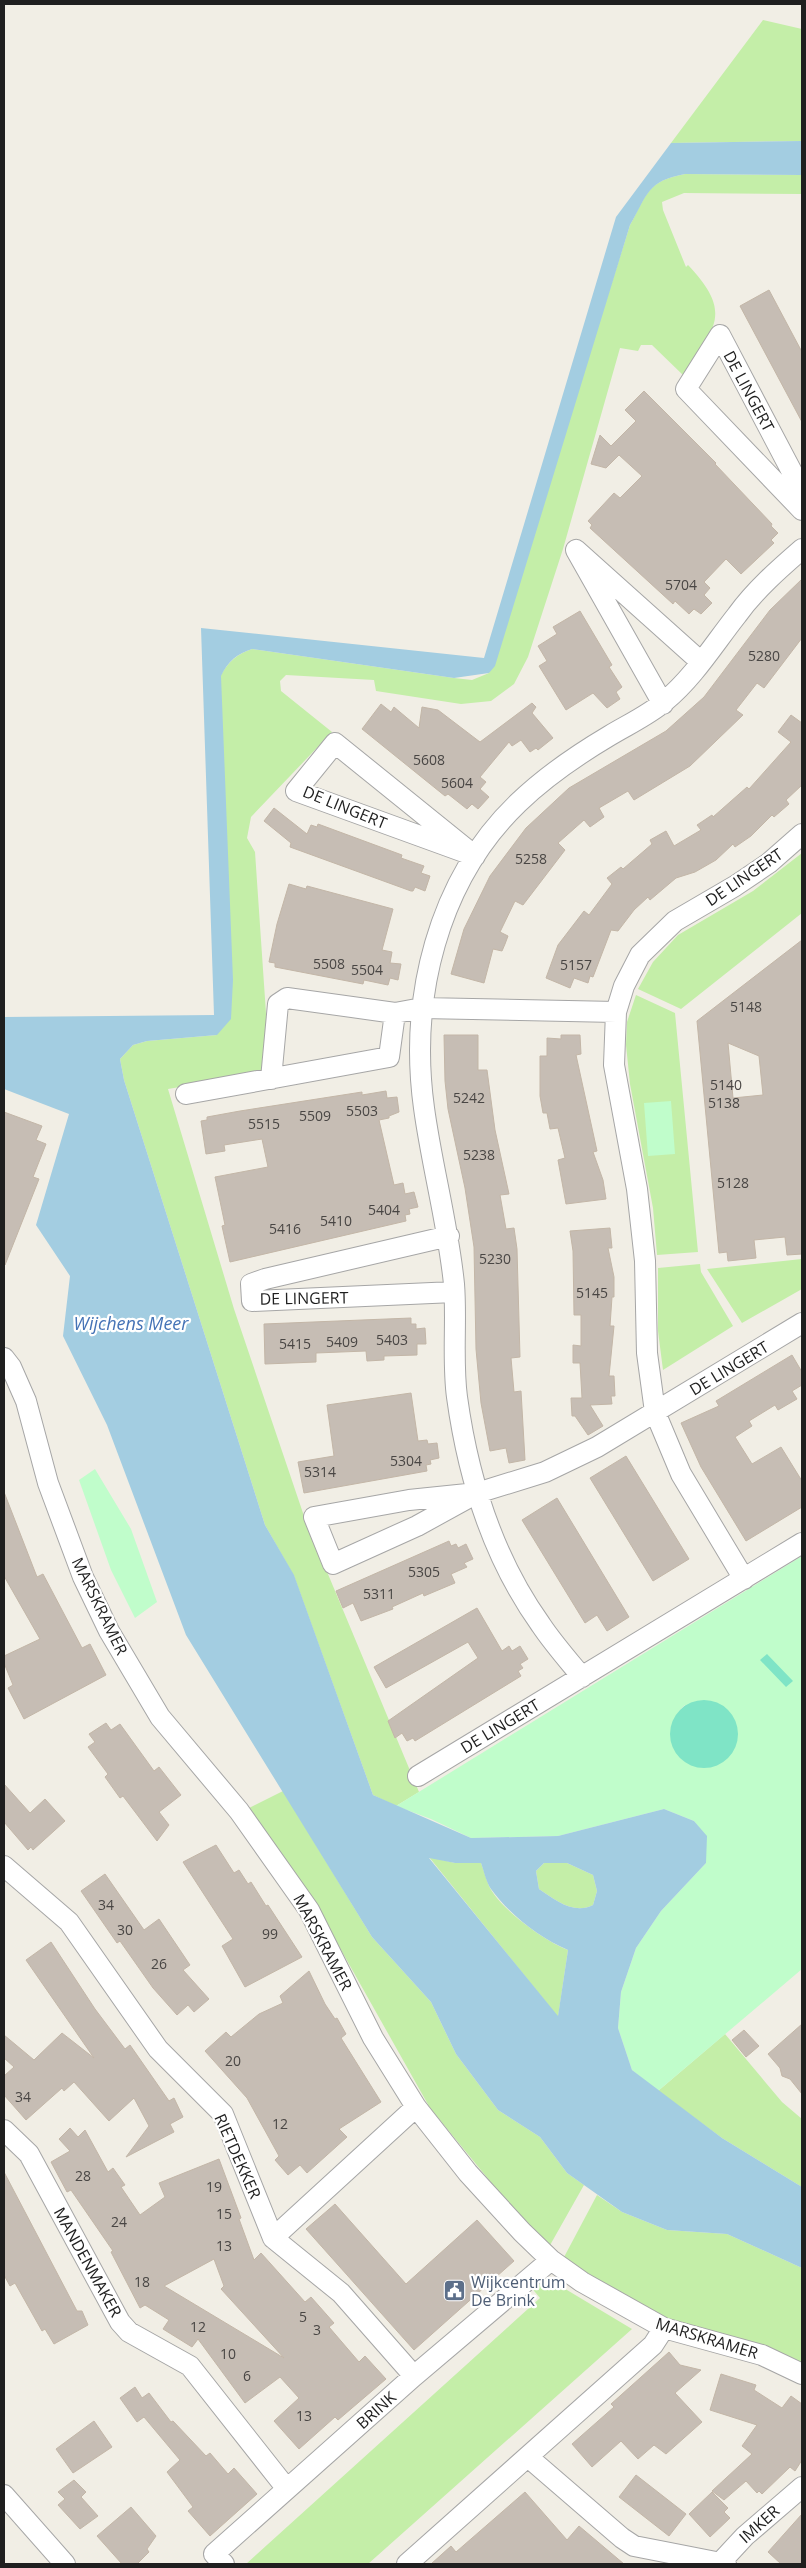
<svg xmlns="http://www.w3.org/2000/svg" width="806" height="2568" viewBox="0 0 806 2568" font-family="'Open Sans',sans-serif">
<rect width="100%" height="100%" fill="#f1eee5"/>
<path fill="#c4eea8" d="M763,20L802,29V141L671,143Z
M685,174L802,175V194L684,193L662,202L663,210L686,267L688,265C734,314 714,326 685,377L652,345H641L638,351L620,348L563,549L528,657L514,684L491,701L461,704L376,691L374,680L286,675L280,681L281,691L332,732L251,817L247,838L255,852L270,1072L168,1089L234,1309L305,1519L419,1792L396,1806L373,1795L294,1576L265,1525L124,1080L120,1059L133,1045L147,1041L217,1035L221,675C229,661 237,654 252,649L454,678L472,680L489,673L630,225C647,194 647,181 685,174Z
M802,853V913L681,1009L638,989L653,962L678,935L753,891Z
M636,995L675,1013L698,1252L657,1255L653,1208L630,1084L626,1045L627,1022Z
M802,1259V1289L742,1323L707,1269Z
M700,1264L701,1272L733,1326L663,1370L658,1331V1268Z
M283,1791L372,1937L431,2002L456,2054L498,2110L540,2137L567,2173L584,2185L549,2247L512,2208L430,2108L309,1893L245,1810Z
M429,1857L455,1863H481C484,1871 486,1879 489,1886C500,1909 545,1941 568,1950L558,2017Z
M544,1863H567L593,1875L597,1891L593,1905C574,1915 555,1900 539,1889L536,1871Z
M725,2034L782,2102L802,2119V2187L722,2138L658,2091Z
M597,2195L622,2212L667,2230L727,2234L802,2268V2365L671,2320L618,2295L563,2259Z
M542,2275L632,2329L368,2564H246L540,2298L530,2286Z"/>
<path fill="#c0fdcb" fill-rule="evenodd" d="M671,1101L675,1154L648,1156L644,1103Z
M95,1469L131,1529L157,1602L135,1618L111,1570L79,1480Z
M802,1556V1969L658,2091L632,2070L618,2028L621,1992L636,1948L661,1911L706,1863V1836L694,1821L664,1809L558,1836L471,1838L431,1819L396,1806ZM685,1705V1762C667,1745 666,1722 685,1705Z"/>
<path fill="#7fe4c6" d="M767,1654L793,1681L786,1687L760,1660Z
M670 1734a34 34 0 1 1 68 0a34 34 0 1 1-68 0Z"/>
<path fill="#a3cde1" fill-rule="evenodd" d="M802,141V175L685,174C647,181 648,194 630,225L495,666L489,673L454,678L252,649C237,654 228,661 221,676L233,980L231,1019L217,1035L147,1041L133,1045L120,1059L124,1080L265,1525L294,1575L373,1795L471,1838L558,1836L664,1809L694,1821L707,1836L706,1863L661,1911L636,1948L621,1992L618,2028L632,2070L722,2138L802,2187V2268L727,2234L667,2230L622,2212L567,2173L540,2137L498,2110L456,2054L431,2002L372,1937L186,1635L107,1425L63,1336L70,1276L36,1225L69,1114L4,1089V1017L214,1015L201,628L484,658L616,217L671,143ZM429,1858L455,1863H481C484,1871 486,1882 491,1889C509,1914 539,1938 568,1950L558,2016ZM544,1863H567L593,1875L597,1891L593,1905C574,1915 555,1900 539,1889L536,1871Z"/>
<path fill="#c6bdb4" stroke="#c3b6a7" fill-rule="evenodd" d="M769,290L802,352V422L740,306Z
M644,391L716,463L715,464L772,524L771,526L778,533L771,540L774,543L741,574L726,559L704,582L710,588L704,595L712,603L701,614L694,609L689,614L675,601L673,604L590,528L592,525L588,521L614,493L620,498L642,476L619,455L606,468L591,464L600,435L611,446L636,421L625,410Z
M802,579V638L764,688L757,683L736,710L743,715L690,766L634,800L628,791L599,808L604,817L590,827L584,820L558,843L565,850L523,905L515,901L500,932L508,936L505,944L502,951L493,949L484,983L451,974L464,929L490,876L526,828L569,788L666,731L704,697L770,610Z
M580,611L612,665L609,667L622,687L616,692L620,699L607,708L593,693L566,710L539,666L547,661L538,646L557,634L553,627Z
M532,703L536,707L532,713L553,738L538,750L536,748L530,752L521,740L512,746L509,742L480,777L486,782L480,789L489,797L478,809L472,804L467,809L448,794L445,796L362,729L381,704L391,712L394,707L419,728L422,707L438,710L480,742Z
M791,715L802,723V785L786,800L789,804L774,817L772,815L751,836L735,847L733,844L716,860L695,872L676,878L650,900L648,897L634,910L618,931L611,930L593,977L590,976L588,983L574,978L570,988L546,978L558,945L584,911L589,915L612,884L607,878L621,867L623,869L652,844L650,840L666,831L674,846L701,830L697,825L712,815L713,817L747,787L749,789L791,742L778,732Z
M274,808L307,834L311,825L317,827L318,824L402,855L401,858L424,866L421,873L430,876L425,891L415,887L413,891H411L290,847L291,843L264,821Z
M289,884L306,889L307,886L393,909L382,950L392,952L390,963L401,964L398,980L390,978L388,985L364,980L363,984L275,967V963L269,962L277,924Z
M802,940V1254L787,1255L785,1237L754,1240L756,1258L728,1261L727,1252L719,1253L697,1021ZM728,1043L759,1056L763,1095L733,1098Z
M444,1035H478V1070H487L495,1130L509,1194L500,1195L506,1229L514,1228L517,1249L520,1357L511,1358L514,1392L521,1391L525,1460L509,1463L506,1448L490,1451L481,1403L476,1349L474,1247L465,1188L448,1109L445,1081Z
M561,1035H580L581,1054L576,1055L597,1151L593,1152L603,1180L606,1199L566,1204L558,1160L565,1158L558,1128L550,1129L547,1113H543L540,1096V1056H547V1038L561,1039Z
M386,1091L387,1098L397,1097L399,1112L389,1116V1118L379,1120L394,1185L403,1183L405,1194L414,1192L418,1207L409,1209L410,1214L405,1215L406,1221L230,1262L222,1226L225,1225L215,1177L268,1167L262,1139L224,1145L225,1151L206,1154L201,1121L207,1120V1117L240,1111L362,1092V1095Z
M4,1112L42,1126L36,1140L46,1144L33,1177L39,1179L5,1265Z
M610,1228L612,1248H608L614,1277V1297H612L610,1326H614L609,1376H614L615,1396H611L612,1404L590,1405L603,1426L588,1435L575,1416H572L571,1398H582L580,1363H573V1345L581,1346V1315H574L573,1251L570,1231Z
M411,1318V1324H416V1329L425,1328L426,1344H417V1355L384,1356V1360L367,1361L366,1351L316,1353V1362L265,1364L264,1324Z
M792,1355L802,1372V1385L792,1391L797,1399L778,1410L775,1405L749,1421L752,1426L735,1437L752,1464L781,1447L802,1481V1507L746,1541L701,1467L681,1423L719,1406L716,1401Z
M411,1393L418,1441L427,1440L428,1444L437,1443L439,1458L430,1460L431,1464L426,1465L427,1471L304,1493L298,1462L334,1456L327,1405Z
M626,1456L689,1559L653,1581L590,1478Z
M4,1492L37,1577L43,1574L82,1648L90,1644L106,1675L24,1719L8,1688L13,1685L4,1663V1656L40,1639L4,1576Z
M557,1498L629,1617L607,1631L597,1615L585,1623L522,1520Z
M449,1541L451,1546L456,1544L458,1548L466,1544L473,1559L464,1563L467,1567L451,1574L455,1583L424,1596L423,1593L392,1607L393,1609L361,1621L353,1603L343,1608L336,1591Z
M477,1608L502,1651L509,1646L512,1651L520,1646L528,1659L520,1664L523,1668L518,1671L521,1676L415,1741L413,1738L407,1741L402,1733L395,1738L388,1721L478,1658L468,1642L386,1688L374,1667Z
M106,1723L111,1730L120,1724L154,1771L159,1767L181,1795L159,1812L169,1825L157,1841L123,1796L120,1798L105,1777L108,1774L88,1747L95,1742L89,1734Z
M4,1784L30,1813L45,1799L65,1821L33,1850L31,1847L28,1850L4,1822Z
M216,1845L234,1873L239,1870L248,1884L251,1882L266,1906L268,1905L302,1957L245,1987L222,1946L233,1939L183,1862Z
M105,1874L144,1930L159,1919L190,1965L183,1970L209,1999L194,2012L188,2005L177,2015L153,1988L120,1941L117,1943L81,1891Z
M51,1942L95,2009L125,2049L130,2045L169,2101L174,2098L183,2117L170,2124L174,2132L126,2157L149,2126L134,2098L109,2121L74,2082L64,2091L62,2088L26,2120L4,2095V2076L14,2067L4,2058V2035L34,2060L62,2033L94,2058L26,1960Z
M309,1971L325,2004L335,2019L337,2018L346,2034L341,2038L381,2102L339,2129L347,2137L307,2173L300,2165L288,2175L275,2160L279,2156L247,2098L205,2051L226,2032L231,2037L259,2014L283,2003L280,1996Z
M802,2024V2094L790,2079L782,2076L780,2068L768,2054Z
M744,2030L759,2046L746,2057L732,2040Z
M70,2128L78,2137L85,2130L108,2172L113,2168L125,2185L121,2187L140,2215L165,2197L159,2183L219,2159L241,2218L239,2219L254,2260L261,2253L305,2302L311,2297L334,2323L329,2327L359,2362L365,2356L386,2379L338,2420L335,2417L299,2449L274,2421L299,2398L280,2377L245,2403L198,2339L192,2347L163,2329L169,2320L145,2305L140,2308L111,2252L113,2251L71,2190L67,2192L51,2162L70,2151L59,2139ZM214,2259L224,2286L221,2289L284,2358L164,2286Z
M4,2172L77,2311H82L88,2325L54,2344L45,2329L42,2331L15,2283L10,2286L4,2275Z
M335,2204L406,2284L477,2220L514,2261L414,2350L306,2229Z
M669,2352L680,2365L701,2370L675,2393L702,2422L666,2454L654,2445L638,2459L621,2441L592,2467L572,2444L614,2407L611,2404Z
M721,2374L756,2385L754,2390L782,2408L791,2396L802,2404V2460L795,2471L790,2467L762,2494L759,2491L757,2493L746,2481L724,2500L712,2491L752,2454L742,2446L757,2425L710,2410Z
M135,2387L142,2398L149,2393L171,2422L173,2421L206,2456L210,2453L228,2474L234,2468L257,2494L210,2536L188,2511L193,2507L167,2472L180,2460L144,2417L137,2422L120,2398Z
M94,2421L112,2447L73,2473L56,2449Z
M636,2475L686,2514L669,2536L619,2497Z
M74,2480L86,2492L81,2497L98,2516L80,2529L58,2505L65,2499L58,2492Z
M525,2492L567,2540L579,2526L624,2564H431L451,2546L456,2552Z
M712,2492L728,2508L724,2512L730,2518L710,2537L689,2514Z
M131,2507L156,2536L147,2549L149,2552L137,2564H122L97,2536Z
M802,2514V2564H781L768,2552Z"/>
<g fill="none" stroke-linecap="round" stroke-linejoin="round">
<defs>
<path id="minor" d="M802,491L720,335L686,389L802,510
M663,704L576,550L701,662
M335,743L475,856L296,791Z
M271,1079L278,1004L287,998L395,1013L422,1008L616,1012
M186,1094L389,1057L395,1013
M449,1236L265,1279L251,1284L252,1301L454,1292
M4,1358L11,1367L26,1401L48,1483L83,1577L109,1631L160,1717L239,1811L309,1910L373,2038L416,2107L468,2173L522,2232L551,2260L582,2282L664,2328L762,2355L802,2374
M477,1493L417,1526L333,1564L314,1517L409,1500Z
M477,1493L545,1472L597,1447L802,1323
M744,1579L681,1474L655,1412L647,1353L645,1261L637,1189L614,1065L616,1012L624,986L640,955L675,921L735,886L769,863L802,834
M582,1677C568,1660 553,1643 541,1625C493,1558 468,1477 457,1397C452,1360 457,1321 454,1284C448,1224 432,1167 424,1108C409,999 437,881 518,803C545,777 577,755 609,736C627,725 649,715 665,701C694,677 714,644 737,615C755,590 779,569 802,549
M418,1776L802,1543
M4,1866L69,1922L158,2049L223,2114L273,2238L341,2293L414,2376
M4,2130L29,2154L120,2322L129,2332L190,2366L287,2489
M273,2238L416,2107
M528,2457L622,2538L634,2546L726,2564
M4,2495L65,2564
M224,2564L214,2554L414,2376L551,2260
M407,2564L653,2345L664,2328
M719,2564L745,2536L802,2487"/>
</defs>
<use href="#minor" stroke="#a6a6a6" stroke-width="22"/>
<use href="#minor" stroke="#fff" stroke-width="20"/>
</g>
<defs>
<symbol id="civic-square" viewBox="-11 -11 22 22"><rect x="-9" y="-9" width="18" height="18" rx="4" fill="#5c6f8a" stroke="#fff"/><path d="M-.6-6.5H3V-4.5H.6V-3L4-1V1h2V6H-6V1h2V-1L-.6-3ZM-1.2 2.5V6h2.4V2.5Z" fill="#fff"/></symbol>
</defs>
<g fill-rule="evenodd">
<use href="#civic-square" x="442" y="2278" width="25" height="25"/>
</g>
<g text-anchor="middle" dominant-baseline="central" stroke-width="4.5" stroke-linejoin="round" paint-order="stroke">
<g font-size="14" fill="#494644">
<text x="681" y="584">5704</text>
<text x="764" y="655">5280</text>
<text x="429" y="759">5608</text>
<text x="457" y="782">5604</text>
<text x="531" y="858">5258</text>
<text x="329" y="963">5508</text>
<text x="576" y="964">5157</text>
<text x="367" y="969">5504</text>
<text x="746" y="1006">5148</text>
<text x="726" y="1084">5140</text>
<text x="469" y="1097">5242</text>
<text x="724" y="1102">5138</text>
<text x="362" y="1110">5503</text>
<text x="315" y="1115">5509</text>
<text x="264" y="1123">5515</text>
<text x="479" y="1154">5238</text>
<text x="733" y="1182">5128</text>
<text x="384" y="1209">5404</text>
<text x="336" y="1220">5410</text>
<text x="285" y="1228">5416</text>
<text x="495" y="1258">5230</text>
<text x="592" y="1292">5145</text>
<text x="392" y="1339">5403</text>
<text x="342" y="1341">5409</text>
<text x="295" y="1343">5415</text>
<text x="406" y="1460">5304</text>
<text x="320" y="1471">5314</text>
<text x="424" y="1571">5305</text>
<text x="379" y="1593">5311</text>
<text x="106" y="1904">34</text>
<text x="125" y="1929">30</text>
<text x="270" y="1933">99</text>
<text x="159" y="1963">26</text>
<text x="233" y="2060">20</text>
<text x="23" y="2096">34</text>
<text x="280" y="2123">12</text>
<text x="83" y="2175">28</text>
<text x="214" y="2186">19</text>
<text x="224" y="2213">15</text>
<text x="119" y="2221">24</text>
<text x="224" y="2245">13</text>
<text x="142" y="2281">18</text>
<text x="303" y="2316">5</text>
<text x="198" y="2326">12</text>
<text x="317" y="2329">3</text>
<text x="228" y="2353">10</text>
<text x="247" y="2375">6</text>
<text x="304" y="2415">13</text>
</g>
<g font-size="16" fill="#1f1f1f" stroke="#fff">
<text transform="translate(749 391) rotate(62)">DE LINGERT</text>
<text transform="translate(345 807) rotate(22)">DE LINGERT</text>
<text transform="translate(744 877) rotate(-34)">DE LINGERT</text>
<text transform="translate(304 1298) rotate(-1)">DE LINGERT</text>
<text transform="translate(729 1368) rotate(-31)">DE LINGERT</text>
<text transform="translate(100 1606) rotate(64)">MARSKRAMER</text>
<text transform="translate(500 1726) rotate(-31)">DE LINGERT</text>
<text transform="translate(323 1942) rotate(62)">MARSKRAMER</text>
<text transform="translate(238 2156) rotate(66)">RIETDEKKER</text>
<text transform="translate(88 2262) rotate(61)">MANDENMAKER</text>
<text transform="translate(707 2338) rotate(17)">MARSKRAMER</text>
<text transform="translate(376 2410) rotate(-42)">BRINK</text>
<text transform="translate(759 2524) rotate(-42)">IMKER</text>
</g>
<g font-size="16" fill="#4e5e75" stroke="#fff" text-anchor="start">
<text x="471" y="2282">Wijkcentrum<tspan x="471" dy="18">De Brink</tspan></text>
</g>
<g font-size="18" font-style="italic" fill="#4573b6" stroke="#fff">
<text x="131" y="1323">Wijchens Meer</text>
</g>
</g>
<rect width="806" height="2568" fill="none" stroke="#1f1f1f" stroke-width="10"/>
</svg>
